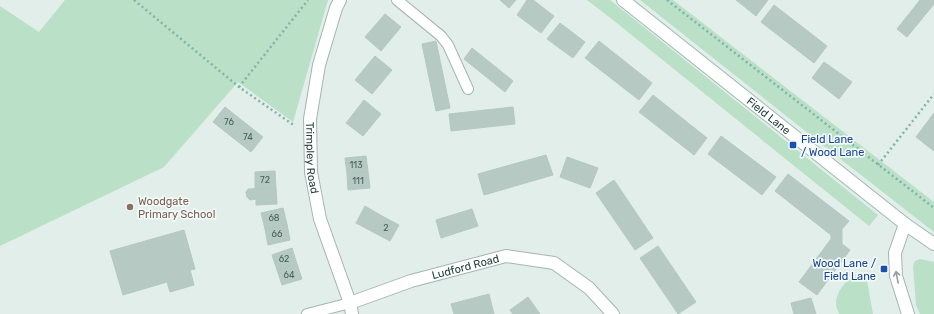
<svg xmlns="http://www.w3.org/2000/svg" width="934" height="314" viewBox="0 0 934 314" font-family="Rubik,sans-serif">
<rect width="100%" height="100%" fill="#e2eee9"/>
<path fill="#bae0c7" d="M65,0H328L293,122L238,82L164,167L0,246V6L39,32Z
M587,0H610L878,215L869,226L613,20Z
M640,0H673L934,202V232L843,161Z
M920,259L934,262V314H920L916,305L913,266L915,261Z
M862,273L866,275L873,314H839C838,311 836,307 836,304C836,290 849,276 862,273Z"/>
<path fill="#b7c9c3" stroke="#b4c8c1" d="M500,0H516L509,8Z
M527,0H533L554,16L541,33L517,15Z
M736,0H768L756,16Z
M920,0H934V4L907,37L897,29Z
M774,5L827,46L814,63L761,22Z
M385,14L401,27L381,51L365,37Z
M560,23L585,42L573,58L547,39Z
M436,41L450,108L436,111L422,44Z
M599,41L652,83L639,100L585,58Z
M472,48L513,81L505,92L464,59Z
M375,56L392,70L372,94L355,80Z
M824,62L852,82L839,99L812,78Z
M653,95L707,138L694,155L639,112Z
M364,100L381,114L363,136L346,123Z
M225,107L244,122L232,137L213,122Z
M513,107L515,124L451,131L449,114Z
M934,113V151L916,137Z
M244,122L263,137L251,152L232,137Z
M721,136L776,177L762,195L708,154Z
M546,155L553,175L484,195L478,174Z
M366,156L368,171L347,174L345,158Z
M567,157L598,168L590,188L560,177Z
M275,171L276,188L255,189V172Z
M368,171L370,188L348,190L347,174Z
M788,174L849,221L842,229V244L850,250L817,295L799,282L831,239V235L775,191Z
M614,180L653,238L635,250L596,193Z
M276,188L277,204L256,205V199L250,200L247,197L246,192L248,189Z
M365,206L382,216L373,232L356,223Z
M283,208L287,224L265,229L261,213Z
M472,209L478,226L441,238L436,220Z
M382,216L399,225L390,241L373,232Z
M287,224L290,240L268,245L265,229Z
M184,230L195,269L190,270L194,285L170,292L167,282L123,295L110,251Z
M658,246L696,302L678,314L640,258Z
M292,248L297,264L277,270L272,255Z
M297,264L302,279L282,285L277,270Z
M489,294L494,314H454L451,304Z
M528,297L540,314H513L510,310Z
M811,298L816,314H794L791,303Z"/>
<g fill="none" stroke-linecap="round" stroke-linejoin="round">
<defs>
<path id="lane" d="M397,0L441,36L448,45L468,89
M307,314L350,303"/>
<g id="street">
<path id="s1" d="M340,0L336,8L319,65L310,119L311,172L320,219L350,303L352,314"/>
<path d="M905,224L895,253L896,276L908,314"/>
<path id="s2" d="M350,303L411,281L506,256L554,263L589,288L613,314"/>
</g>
<g id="secondary">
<path id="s3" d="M623,0L905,224L934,244"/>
</g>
</defs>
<use href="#lane" stroke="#a4b6b1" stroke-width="12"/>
<use href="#street" stroke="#a4b6b1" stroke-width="14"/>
<use href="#secondary" stroke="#a0bab3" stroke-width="14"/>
<path stroke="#80b4a7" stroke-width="2.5" stroke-dasharray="2 3" stroke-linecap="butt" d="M134,0L239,87L295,126
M667,0L934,208
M239,87L308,0
M878,165L934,94"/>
<use href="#lane" stroke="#fff" stroke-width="10"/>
<use href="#street" stroke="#fff" stroke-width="12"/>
<use href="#secondary" stroke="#fff" stroke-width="12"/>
</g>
<defs><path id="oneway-shaft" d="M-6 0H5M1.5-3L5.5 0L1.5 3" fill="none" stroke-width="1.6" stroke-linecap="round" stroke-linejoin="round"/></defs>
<use stroke="#90a09c" href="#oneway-shaft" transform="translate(897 277) rotate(-101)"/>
<g fill="#1a4fb4" stroke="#f3faf7" stroke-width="1.5">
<rect x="789" y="141" width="8" height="8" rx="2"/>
<rect x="880" y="265" width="8" height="8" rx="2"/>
</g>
<circle fill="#8d6e63" stroke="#f3faf7" stroke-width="1.5" cx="130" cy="207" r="4"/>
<g text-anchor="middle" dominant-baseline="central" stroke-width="3.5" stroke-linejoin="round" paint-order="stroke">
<g font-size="9" fill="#46625c">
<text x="229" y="122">76</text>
<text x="248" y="137">74</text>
<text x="356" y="165">113</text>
<text x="265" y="180">72</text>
<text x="358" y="181">111</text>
<text x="274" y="218">68</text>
<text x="386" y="228">2</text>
<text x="277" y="234">66</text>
<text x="284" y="259">62</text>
<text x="289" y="275">64</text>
</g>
<g font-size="11" fill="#21403a" stroke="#f3faf7">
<text stroke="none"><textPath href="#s3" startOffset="186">Field Lane</textPath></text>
<text stroke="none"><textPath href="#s1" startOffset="162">Trimpley Road</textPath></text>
<text stroke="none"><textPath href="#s2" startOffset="121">Ludford Road</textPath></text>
</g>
<g font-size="11" fill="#164399" stroke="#f3faf7" text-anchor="start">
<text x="801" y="139">Field Lane<tspan x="801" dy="13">/ Wood Lane</tspan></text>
<text x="876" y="263" text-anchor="end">Wood Lane /<tspan x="876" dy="13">Field Lane</tspan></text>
</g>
<g font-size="11" fill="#785e54" stroke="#f3faf7" text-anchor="start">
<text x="138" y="201">Woodgate<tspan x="138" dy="13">Primary School</tspan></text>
</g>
</g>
</svg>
